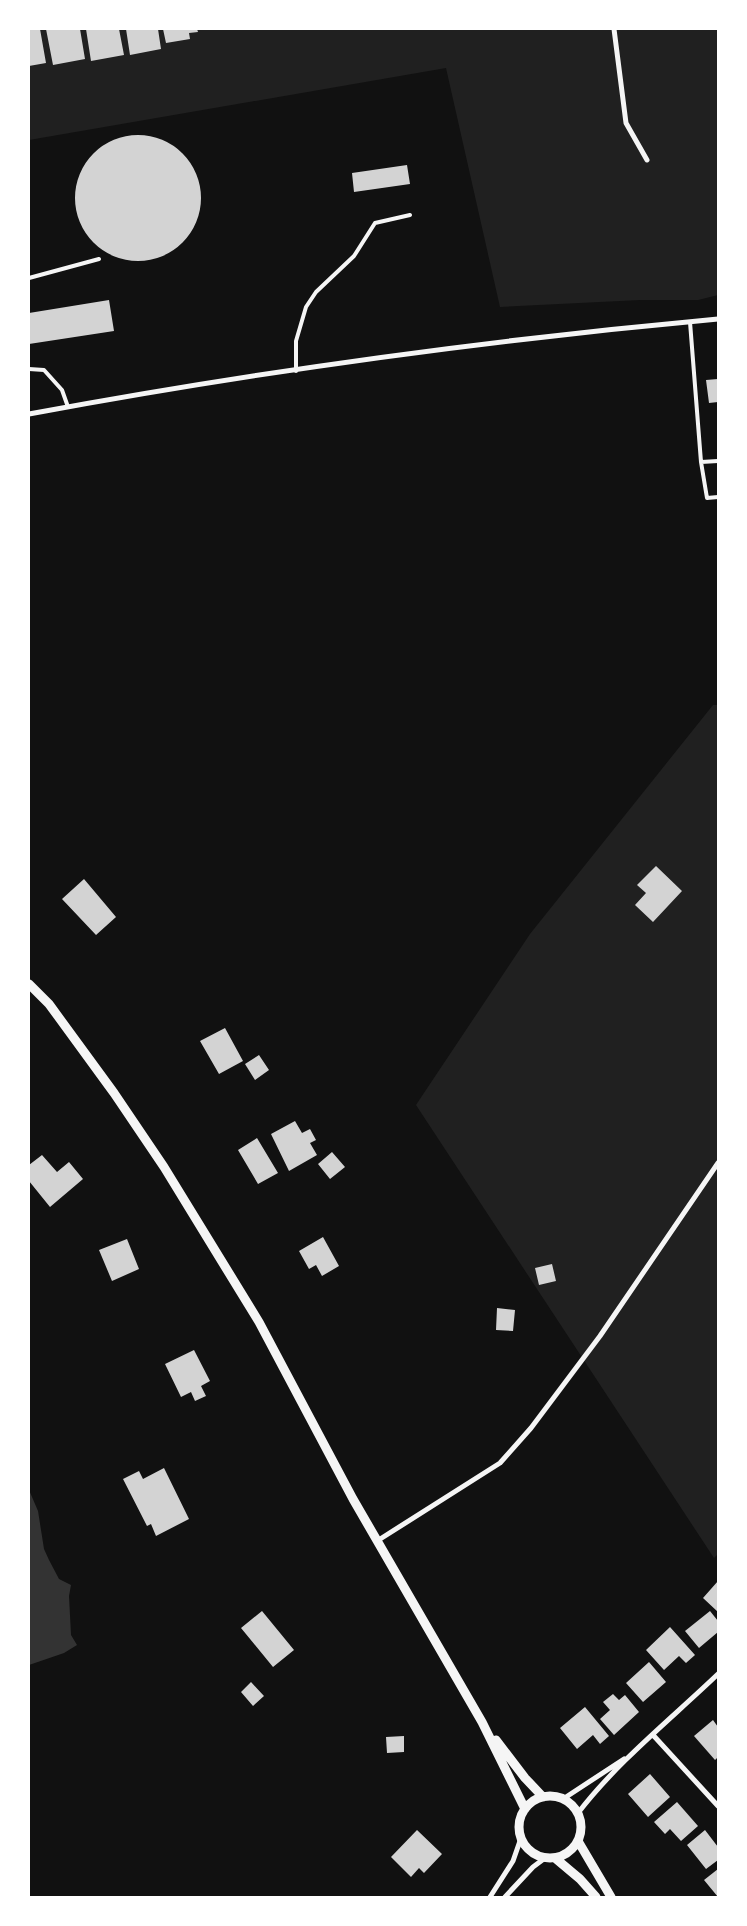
<svg xmlns="http://www.w3.org/2000/svg" width="747" height="1926" viewBox="0 0 747 1926" font-family="Mulish,sans-serif">
<rect width="100%" height="100%" fill="#111"/>
<path fill="#202020" d="M29,29H718V295L698,300H640L500,307L446,68L29,140Z
M713,705H718V1554L714,1558L416,1105L530,934Z"/>
<path fill="#333" d="M29,1490L38,1511L44,1549L49,1560L59,1579L71,1585L69,1596L71,1635L77,1645L64,1653L29,1665Z"/>
<path fill="#d3d3d3" d="M29,29H40L46,63L29,66Z
M46,29H80L85,59L53,65Z
M86,29H119L124,55L91,61Z
M126,29H158L161,49L130,55Z
M163,29H197L198,32L189,33L190,39L166,43Z
M75 198a63 63 0 1 1 126 0a63 63 0 1 1-126 0Z
M407,165L410,184L354,192L352,173Z
M109,300L114,331L29,344V313Z
M718,379V402L709,403L706,380Z
M656,866L682,891L653,922L635,905L646,893L637,885Z
M84,879L116,917L96,935L62,899Z
M225,1028L243,1061L219,1074L200,1041Z
M259,1055L269,1070L255,1080L245,1064Z
M295,1121L302,1133L310,1129L316,1140L310,1143L317,1155L289,1171L271,1134Z
M257,1138L278,1173L258,1184L238,1150Z
M332,1152L345,1167L330,1179L318,1164Z
M42,1155L57,1172L69,1162L83,1179L50,1207L29,1181V1165Z
M323,1237L339,1266L322,1276L316,1265L309,1269L299,1251Z
M127,1239L139,1269L112,1281L99,1250Z
M552,1264L556,1281L539,1285L535,1268Z
M497,1308L515,1310L513,1331L496,1330Z
M194,1350L210,1381L201,1386L206,1396L195,1401L191,1392L181,1397L165,1364Z
M164,1468L189,1519L156,1536L151,1524L147,1526L123,1479L139,1471L143,1479Z
M718,1581V1612L703,1598Z
M262,1611L294,1650L273,1667L241,1628Z
M710,1611L718,1621V1632L699,1648L685,1631Z
M670,1627L695,1655L686,1663L679,1656L664,1670L646,1650Z
M649,1662L666,1682L643,1702L626,1683Z
M251,1682L264,1696L253,1706L241,1692Z
M613,1694L619,1700L625,1695L639,1712L614,1735L600,1719L610,1710L603,1702Z
M585,1707L609,1736L600,1744L593,1735L577,1749L560,1728Z
M713,1720L718,1727V1757L715,1760L694,1736Z
M404,1736V1752L387,1753L386,1737Z
M650,1774L670,1797L648,1817L628,1794Z
M677,1802L698,1826L681,1841L670,1829L665,1834L654,1822Z
M417,1830L442,1854L424,1873L419,1868L411,1877L391,1857Z
M705,1830L718,1847V1860L706,1869L687,1845Z
M718,1869V1897L704,1880Z"/>
<g fill="none" stroke-linecap="round" stroke-linejoin="round">
<path stroke="#f5f5f5" stroke-width="4" d="M29,278L99,259
M690,322L701,462L707,498L718,497
M29,369L44,370L62,390L68,407
M296,371V341L306,307L316,292L354,256L375,223L410,215
M701,462L718,461"/>
<path stroke="#f5f5f5" stroke-width="5" d="M614,29L626,123L647,160
M29,414C255,372 489,340 718,319
M377,1541L500,1463L531,1428L600,1336L718,1163
M653,1735L718,1806
M563,1799L624,1759
M578,1813C618,1761 671,1719 718,1674
M490,1897L513,1861L521,1838
M505,1897L533,1867L545,1858"/>
<path stroke="#f5f5f5" stroke-width="9" d="M29,984L49,1004L114,1093L164,1167L259,1322L353,1499L482,1722L525,1809
M496,1740L525,1778L543,1797
M519 1827a31 31 0 1 1 62 0a31 31 0 1 1-62 0Z
M578,1841L611,1897
M555,1858L580,1879L596,1897"/>
</g>
<rect width="747" height="1926" fill="none" stroke="#ffffff" stroke-width="60"/>
</svg>
